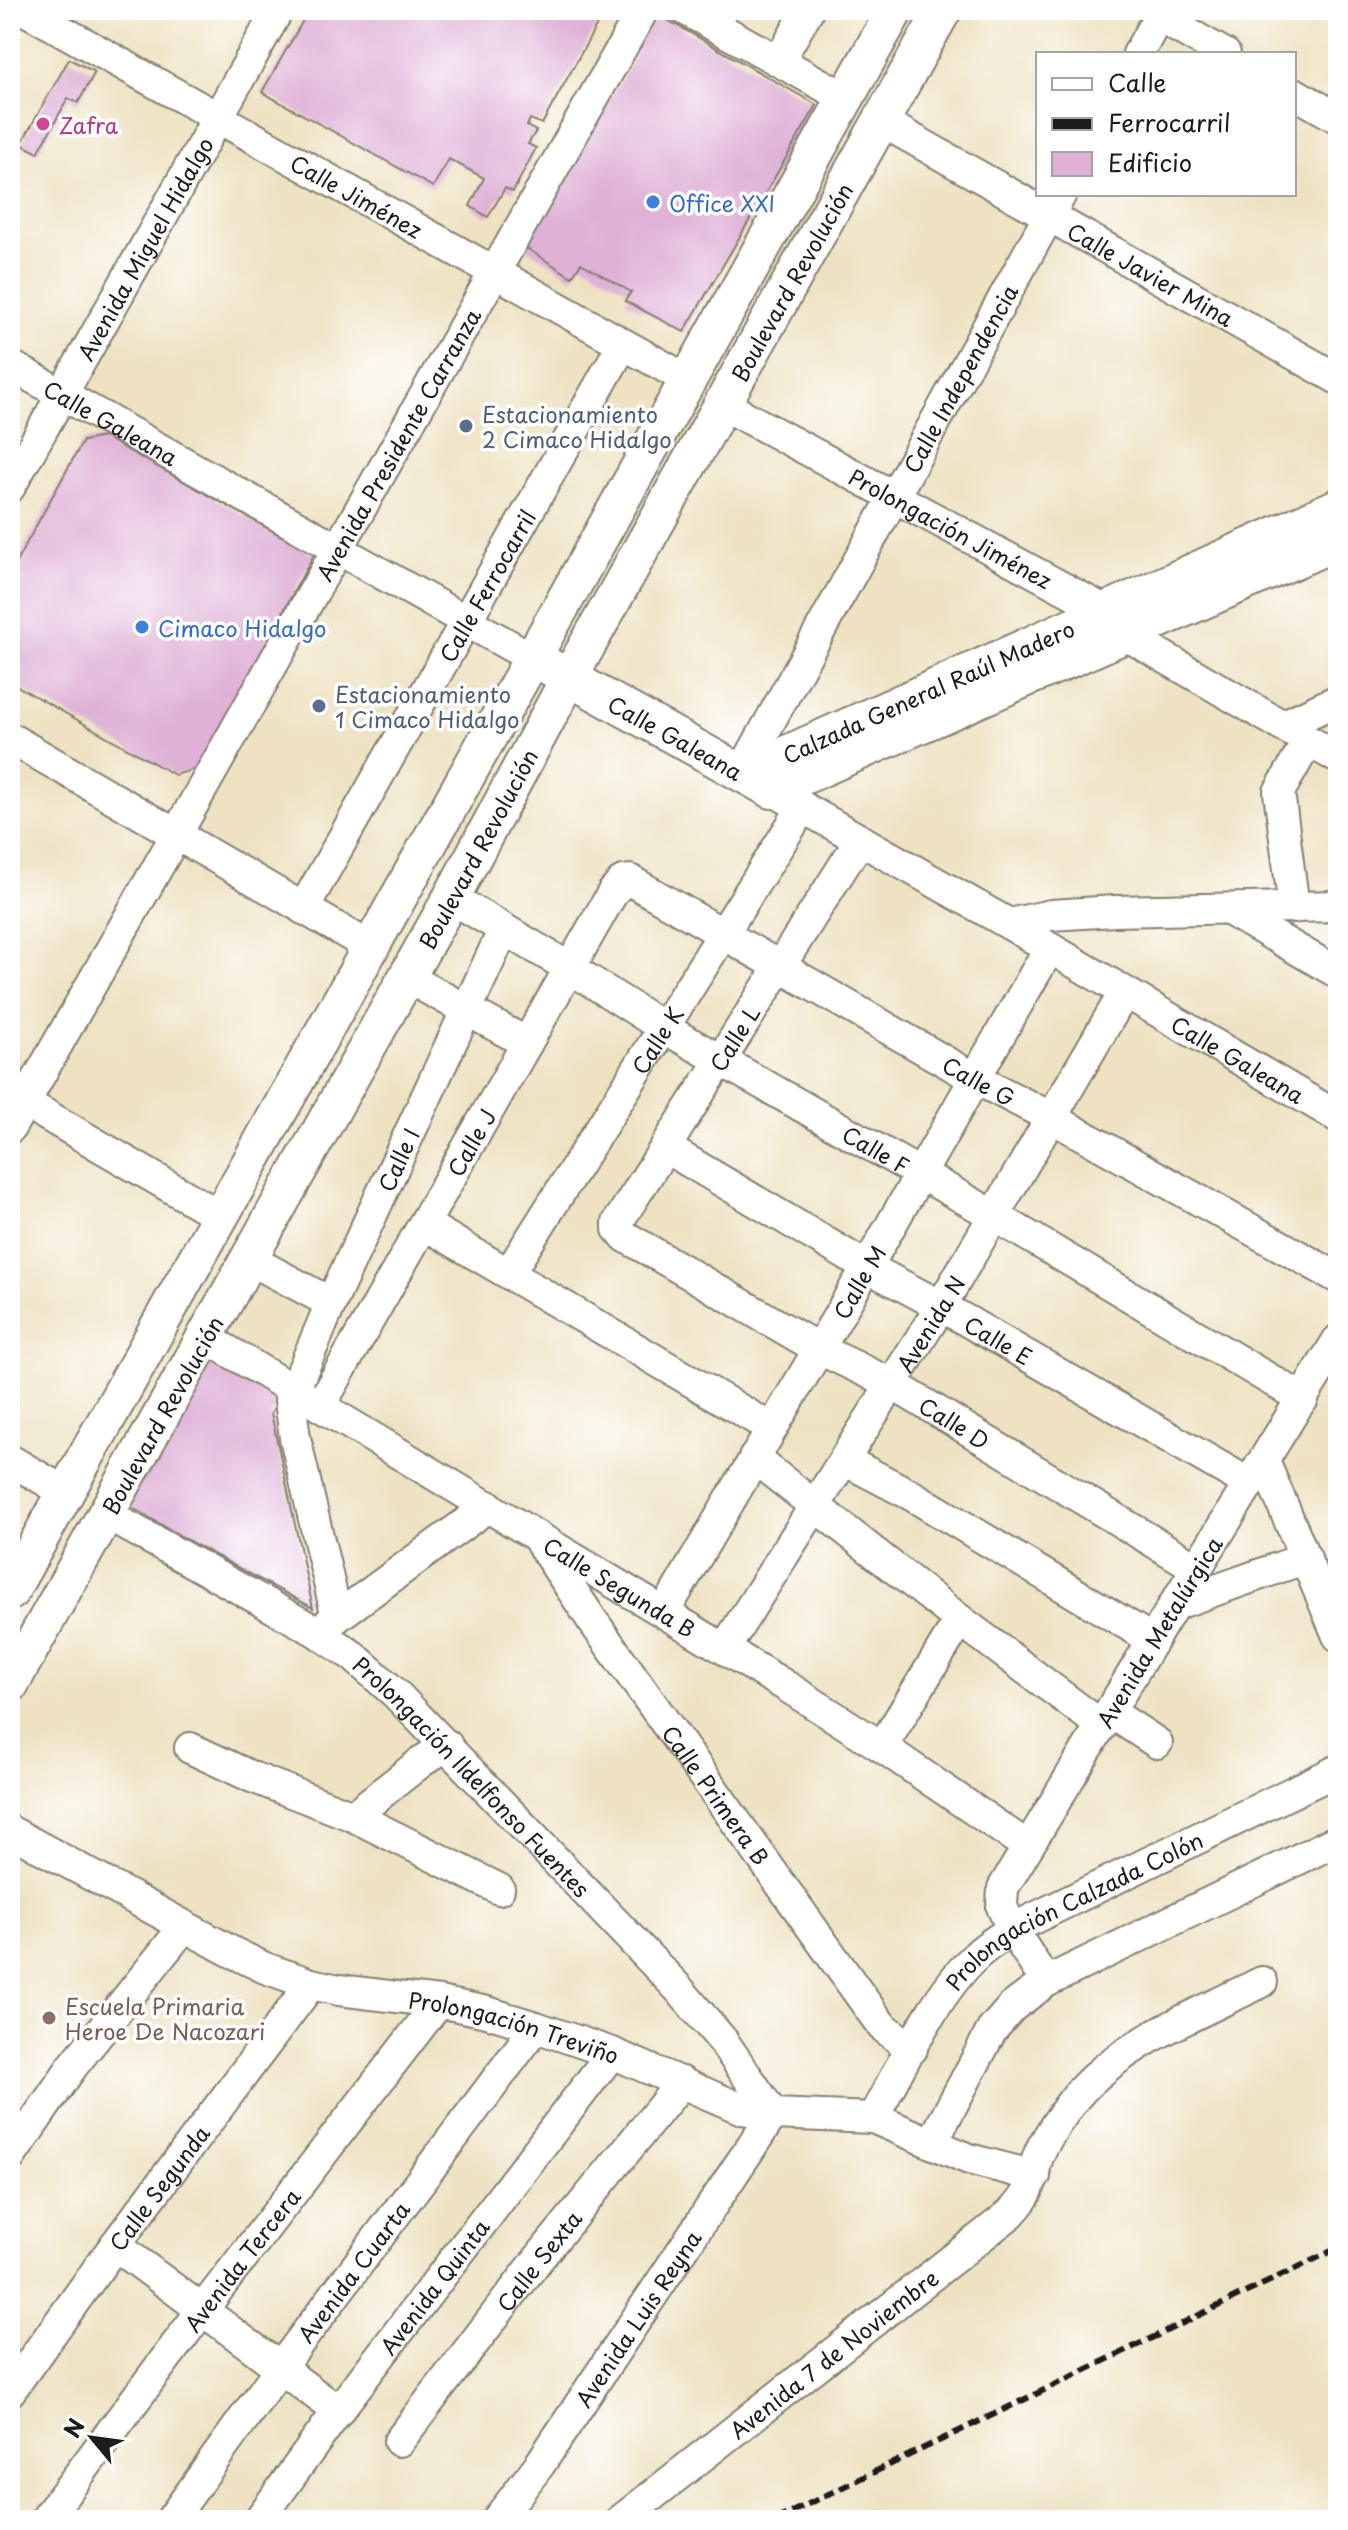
<svg xmlns="http://www.w3.org/2000/svg" width="1348" height="2530" viewBox="0 0 1348 2530" font-family="'Playpen Sans',sans-serif">
<rect width="100%" height="100%" fill="#fff"/>
<filter id="ink" filterUnits="userSpaceOnUse"><feTurbulence type="fractalNoise" baseFrequency=".0125" numOctaves="2"/><feDisplacementMap in="SourceGraphic" scale="16" xChannelSelector="R" yChannelSelector="G"/><feConvolveMatrix kernelMatrix="1 2 1 2 8 2 1 2 1" color-interpolation-filters="sRGB"/></filter>
<filter id="wash" filterUnits="userSpaceOnUse"><feTurbulence type="fractalNoise" baseFrequency=".006" numOctaves="4" result="noise"/><feDisplacementMap in="SourceGraphic" scale="32" xChannelSelector="R" yChannelSelector="G"/><feGaussianBlur stdDeviation="1.8" result="paint"/><feColorMatrix in="noise" values="0 0 0 0 0 0 0 0 0 0 0 0 0 0 0 0 0 1.4 0 .05"/><feComposite in="paint" operator="in"/></filter>
<g filter="url(#wash)">
<rect width="100%" height="100%" fill="#eee2c2"/>
<g id="blocks">
<path fill="#dfb1d7" d="M309,10H605L542,124L530,119L527,126L536,131L528,144L536,148L513,192L505,188L488,217L470,206L484,178L449,159L433,187L262,92Z
M655,13L817,105L684,332L625,301L631,292L581,263L572,277L523,246L572,157L576,159L638,50L636,46Z
M69,59L95,72L78,103L68,98L38,153L21,144Z
M104,437L314,554L199,768L175,775L10,682V573L83,441Z
M213,1356L282,1394L271,1413L313,1608L198,1546L126,1504Z"/>
</g>
</g>
<g filter="url(#ink)">
<use href="#blocks" fill-opacity="0" stroke="#857f6f" stroke-width="2"/>
<g fill="none" stroke-linecap="round" stroke-linejoin="round">
<defs>
<g id="minor">
<path id="s1" d="M25,10L688,380"/>
<path d="M686,10L846,98"/>
<path d="M1159,17L1225,54"/>
<path d="M1138,54L1162,10"/>
<path d="M779,61L808,10"/>
<path d="M1294,93L1338,118"/>
<path id="s2" d="M881,121L1338,379"/>
<path id="s3" d="M10,365L532,658"/>
<path id="s4" d="M722,404L1106,611L1126,635L1338,758"/>
<path id="s5" d="M10,487L278,10"/>
<path d="M1282,726L1338,700"/>
<path d="M10,738L370,947"/>
<path id="s6" d="M742,772L1061,194"/>
<path id="s7" d="M772,790L1009,924L1338,1117"/>
<path id="s8" d="M860,840L618,1222V1229L626,1237L819,1349L892,1384L1197,1568"/>
<path id="s9" d="M451,898L570,968L664,1028L993,1215L1303,1399"/>
<path d="M1294,908L1279,792L1308,741"/>
<path id="s10" d="M303,909L623,344"/>
<path d="M1229,910L1338,973"/>
<path d="M1009,924L1051,915L1115,911L1338,906"/>
<path d="M406,977L527,1043"/>
<path d="M10,1094L220,1216"/>
<path id="s11" d="M10,1128L643,10"/>
<path id="s12" d="M666,1148L867,1267L941,1306L1250,1484"/>
<path d="M424,1224L771,1428"/>
<path d="M249,1259L331,1303"/>
<path id="s13" d="M509,1273L803,807"/>
<path id="s14" d="M205,1337L786,1686L882,1747L1027,1846"/>
<path id="s15" d="M320,1406L613,892L623,881L630,880L638,885L974,1078L1052,1118L1338,1278"/>
<path d="M754,1458L960,1620L1102,1726"/>
<path d="M10,1460L65,1492"/>
<path d="M844,1460L913,1496L1153,1640"/>
<path d="M1264,1461L1338,1636"/>
<path id="s16" d="M106,1514L317,1632L353,1656L396,1694L677,1987L723,2041L773,2114"/>
<path id="s17" d="M540,1542L592,1620L882,2026L912,2049"/>
<path d="M1174,1605L1306,1558"/>
<path id="s18" d="M665,1611L867,1267L1049,949"/>
<path id="s19" d="M337,1617L295,1438L290,1400L331,1303L504,929"/>
<path d="M322,1628L489,1506"/>
<path id="s20" d="M725,1648L941,1306L1124,993"/>
<path d="M1110,1712L1157,1743"/>
<path d="M882,1747L960,1620"/>
<path d="M190,1748L252,1777L353,1816L499,1889"/>
<path d="M353,1816L421,1762L447,1745"/>
<path id="s21" d="M10,1831L232,1952L265,1968L311,1984L339,1990L439,2002L487,2012L536,2027L612,2053L742,2109L773,2114L873,2118L969,2159L1035,2176"/>
<path id="s22" d="M1046,1982L1012,1929L1002,1907L1003,1888L1174,1605L1338,1340"/>
<path id="s23" d="M873,2118C900,2069 936,1992 977,1955C987,1945 1001,1938 1012,1929L1338,1770"/>
<path d="M932,2143L992,2030L1012,2007L1046,1982L1338,1840"/>
<path d="M10,2157L72,2067L184,1927"/>
<path d="M115,2245L338,2411"/>
<path id="s24" d="M10,2391L115,2245L311,1984"/>
<path id="s25" d="M399,2441L539,2258L682,2082"/>
<path id="s26" d="M45,2520L203,2309L439,2002"/>
<path id="s27" d="M171,2520L280,2368L536,2027"/>
<path id="s28" d="M259,2520L338,2411L612,2053"/>
<path id="s29" d="M497,2520L540,2464L773,2114"/>
<path id="s30" d="M621,2520L1010,2214C1034,2189 1029,2183 1039,2154C1045,2139 1058,2121 1068,2107C1110,2047 1198,2014 1262,1982"/>
</g>
<g id="major">
<path id="s31" d="M548,666L772,790L1338,541"/>
<path id="s32" d="M758,781L789,753L1338,507"/>
<path d="M10,1592L895,10"/>
<path id="s33" d="M10,1685L451,898L569,678L943,10"/>
</g>
</defs>
<use href="#minor" stroke="#857f6f" stroke-width="34"/>
<use href="#major" stroke="#857f6f" stroke-width="40"/>
<use href="#minor" stroke="#fff" stroke-width="30"/>
<use href="#major" stroke="#fff" stroke-width="36"/>
<path stroke="#1c1c1c" stroke-width="6" stroke-dasharray="12 6" stroke-linecap="butt" d="M775,2520L1338,2248"/>
</g>
</g>
<circle fill="#d1479c" stroke="#fff" stroke-width="3" cx="43" cy="124" r="8"/>
<g fill="#3f7fe0" stroke="#fff" stroke-width="3">
<circle cx="653" cy="202" r="8"/>
<circle cx="142" cy="627" r="8"/>
</g>
<g fill="#5c6f8a" stroke="#fff" stroke-width="3">
<circle cx="466" cy="426" r="8"/>
<circle cx="319" cy="706" r="8"/>
</g>
<circle fill="#8d6e63" stroke="#fff" stroke-width="3" cx="49" cy="2018" r="8"/>
<g text-anchor="middle" dominant-baseline="central" stroke-width="7" stroke-linejoin="round" paint-order="stroke">
<g font-size="22" fill="#b23c85" stroke="#fff" text-anchor="start">
<text x="59" y="124">Zafra</text>
</g>
<g font-size="22" fill="#1c1c1c" stroke="#fff">
<text stroke="none"><textPath href="#s1" startOffset="380">Calle Jiménez</textPath></text>
<text stroke="none"><textPath href="#s5" startOffset="274">Avenida Miguel Hidalgo</textPath></text>
<text stroke="none"><textPath href="#s2" startOffset="310">Calle Javier Mina</textPath></text>
<text stroke="none"><textPath href="#s33" startOffset="1606">Boulevard Revolución</textPath></text>
<text stroke="none"><textPath href="#s6" startOffset="450">Calle Independencia</textPath></text>
<text stroke="none"><textPath href="#s3" startOffset="116">Calle Galeana</textPath></text>
<text stroke="none"><textPath href="#s11" startOffset="786">Avenida Presidente Carranza</textPath></text>
<text stroke="none"><textPath href="#s4" startOffset="260">Prolongación Jiménez</textPath></text>
<text stroke="none"><textPath href="#s10" startOffset="372">Calle Ferrocarril</textPath></text>
<text stroke="none"><textPath href="#s32" startOffset="194">Calzada General Raúl Madero</textPath></text>
<text stroke="none"><textPath href="#s31" startOffset="146">Calle Galeana</textPath></text>
<text stroke="none"><textPath href="#s33" startOffset="958">Boulevard Revolución</textPath></text>
<text transform="translate(734 1038) rotate(-58)">Calle L</text>
<text stroke="none"><textPath href="#s13" startOffset="276">Calle K</textPath></text>
<text stroke="none"><textPath href="#s7" startOffset="538">Calle Galeana</textPath></text>
<text stroke="none"><textPath href="#s15" startOffset="1016">Calle G</textPath></text>
<text stroke="none"><textPath href="#s15" startOffset="304">Calle J</textPath></text>
<text stroke="none"><textPath href="#s9" startOffset="494">Calle F</textPath></text>
<text stroke="none"><textPath href="#s19" startOffset="486">Calle I</textPath></text>
<text stroke="none"><textPath href="#s18" startOffset="382">Calle M</textPath></text>
<text stroke="none"><textPath href="#s20" startOffset="384">Avenida N</textPath></text>
<text stroke="none"><textPath href="#s12" startOffset="384">Calle E</textPath></text>
<text stroke="none"><textPath href="#s33" startOffset="310">Boulevard Revolución</textPath></text>
<text stroke="none"><textPath href="#s8" startOffset="848">Calle D</textPath></text>
<text stroke="none"><textPath href="#s14" startOffset="484">Calle Segunda B</textPath></text>
<text stroke="none"><textPath href="#s22" startOffset="406">Avenida Metalúrgica</textPath></text>
<text stroke="none"><textPath href="#s16" startOffset="454">Prolongación Ildelfonso Fuentes</textPath></text>
<text stroke="none"><textPath href="#s17" startOffset="308">Calle Primera B</textPath></text>
<text stroke="none"><textPath href="#s23" startOffset="300">Prolongación Calzada Colón</textPath></text>
<text stroke="none"><textPath href="#s21" startOffset="546">Prolongación Treviño</textPath></text>
<text stroke="none"><textPath href="#s24" startOffset="252">Calle Segunda</textPath></text>
<text stroke="none"><textPath href="#s26" startOffset="326">Avenida Tercera</textPath></text>
<text stroke="none"><textPath href="#s25" startOffset="228">Calle Sexta</textPath></text>
<text stroke="none"><textPath href="#s27" startOffset="308">Avenida Cuarta</textPath></text>
<text stroke="none"><textPath href="#s28" startOffset="292">Avenida Quinta</textPath></text>
<text stroke="none"><textPath href="#s29" startOffset="246">Avenida Luis Reyna</textPath></text>
<text stroke="none"><textPath href="#s30" startOffset="270">Avenida 7 de Noviembre</textPath></text>
</g>
<g font-size="22" fill="#366cbe" stroke="#fff" text-anchor="start">
<text x="669" y="202">Office XXI</text>
<text x="158" y="627">Cimaco Hidalgo</text>
</g>
<g font-size="22" fill="#4e5e75" stroke="#fff" text-anchor="start">
<text x="482" y="413">Estacionamiento<tspan x="482" dy="25">2 Cimaco Hidalgo</tspan></text>
<text x="335" y="693">Estacionamiento<tspan x="335" dy="25">1 Cimaco Hidalgo</tspan></text>
</g>
<g font-size="22" fill="#785e54" stroke="#fff" text-anchor="start">
<text x="65" y="2005">Escuela Primaria<tspan x="65" dy="25">Heroe De Nacozari</tspan></text>
</g>
</g>
<rect width="1348" height="2530" fill="none" stroke="#fff" stroke-width="40"/>
<rect x="1036" y="52" width="260" height="144" fill="#ffffff" stroke="#a4a4a4" stroke-width="2"/>
<rect x="1052" y="78" width="40" height="12" fill="#ffffff" stroke="#a4a4a4" stroke-width="2"/>
<text x="1108" y="92" font-size="24" fill="#1c1c1c">Calle</text>
<rect x="1052" y="118" width="40" height="12" fill="#1c1c1c" stroke="#a4a4a4" stroke-width="2"/>
<text x="1108" y="132" font-size="24" fill="#1c1c1c">Ferrocarril</text>
<rect x="1052" y="152" width="40" height="24" fill="#dfb1d7" stroke="#a4a4a4" stroke-width="2"/>
<text x="1108" y="172" font-size="24" fill="#1c1c1c">Edificio</text>
<g transform="translate(92 2438) rotate(299)" stroke="#ffffff" stroke-width="6" paint-order="stroke">
<path d="M0-6L14 30L0 20L-14 30Z" fill="#1c1c1c"/>
<text y="-12" font-size="22" font-weight="bold" text-anchor="middle" fill="#1c1c1c">N</text>
</g>
</svg>
